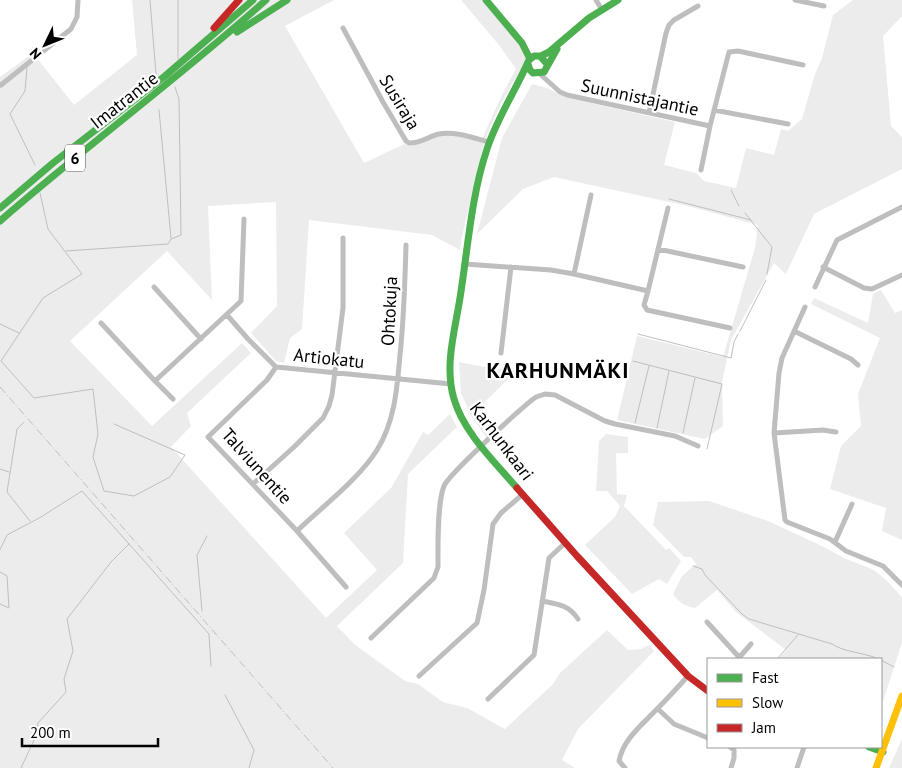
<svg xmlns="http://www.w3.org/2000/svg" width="902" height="768" viewBox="0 0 902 768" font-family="'PT Sans',sans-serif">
<rect width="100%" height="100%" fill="#fff"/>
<path fill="#ececec" d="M132,0H334L285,26L364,163L404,144L412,146L435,136L450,135L481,141L502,95L516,69L499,45L461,0H482L522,47L526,57L524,65L505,96L489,129L481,154L461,241L460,250L432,235L309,220L302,329L290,338L284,363L276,361L251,333L277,306L276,202L208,206L212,300L167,251L70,341L152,426L242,343L251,353L187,413L191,426L171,447L326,618L377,570L344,533L391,488L423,432L428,435L450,414L457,427L408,474L403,563L337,626L354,644L405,681L418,684L443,702L467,708L505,729L553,684L560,673L607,630L628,650L641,649L649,645L654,651L578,729L562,760L575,768H0V77L33,53L74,105L137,55Z
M853,0H902V16L883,36L891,126L902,137V169L814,214L786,274L774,263L731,340L722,382L723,426L705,439L617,420L637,336L723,357L755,248L758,225L688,206L554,177L523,189L477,234L502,138L532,84L547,88L568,98L675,122L664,165L696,173L704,181L736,188L746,148L774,155L781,129L788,131L802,119L815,74L822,58L833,15Z
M881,290L895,313L902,310V540L882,531L886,508L830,489L841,446L861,426L858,394L880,338L811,304L814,298L868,323L873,294Z
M459,362L495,369L519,368L475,412L491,434L487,438L471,416L461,393Z
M606,434L628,437V453H616L617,494L627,495L624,506L666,550L669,548L681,561L667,584L659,579L632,594L585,545L615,517L620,506L607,491H596L599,441Z
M709,501L768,521L822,546L844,558L874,570L885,579L902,597V643L881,707V659H778L786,650L736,612L717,590L695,608C685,606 679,603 673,594L682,576L696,564L691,557H684L653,525L658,502Z
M902,739V768H889Z"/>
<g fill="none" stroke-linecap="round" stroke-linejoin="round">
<path stroke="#bfbfbf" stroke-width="1" d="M150,0L156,74
M178,59V0
M27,68L25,91L10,114L35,165
M159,110L171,238
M731,190L739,206
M40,193L48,229L82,274L43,298L1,361L34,398L93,389L98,434L93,457L104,491L134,496L170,477L185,455L114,424
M669,199L751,220
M745,213L772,247L767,274
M66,251L168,244L171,239L181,235L179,99L175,87
M0,324L19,333
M740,331L766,280
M638,334L731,358L734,342L738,334
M633,361L722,384L707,449
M24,422L17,429L7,492L30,521
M635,423L649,366
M657,428L669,371
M683,433L695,378
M0,469L9,472
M0,550L7,535L41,517L82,491L209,634L211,666
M693,566L702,569L705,575L742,614L749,619L832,644C846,653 863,652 879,659
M0,572L7,576L9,608L0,604
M202,611L197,555L207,536
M777,659L798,635
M881,660L894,667
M225,695L254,750L249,768
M21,768L36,736L38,723L66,692L64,679L73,651L67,619L111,562L129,544"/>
<path stroke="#bebebe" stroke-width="5" d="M596,0L602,10
M795,0L824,6
M343,28L383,102L406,141L409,143C420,144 429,136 439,134C455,131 474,138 489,142
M540,74L560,92L567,95L710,126L701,170
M1,85L71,29L77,17L78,0
M714,110L788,124
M649,113L666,33L669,25L674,20L698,6
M710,126L729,52L738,51L803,65
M658,249L743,267
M465,264L551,270L574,274L648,291L668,208
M823,267L864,288L872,289L902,275
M574,274L591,195
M154,287L201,339
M815,287L837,240L902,207
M648,291L644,305L647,310L730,328
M805,307L782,358L779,373L774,433L785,520L787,522L830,539L846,551L883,566L902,585
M227,315L248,339L276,367L451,384
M101,323L155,381L241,301L244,219
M794,331L851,359L858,365
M501,353L511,267
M276,367L267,380L208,437L297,531L346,587
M155,381L173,399
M774,433L823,430L836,432
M253,484L294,447L323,418L329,406L332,395L343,308V238
M297,531C323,506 358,480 377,450C395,421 397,388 400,355C404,318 405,282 406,245
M835,542L852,504
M542,601C557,604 569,605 578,619
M707,622L739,657
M371,638L434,578L438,567C438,546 437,503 444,486C448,475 522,407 536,397L545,394L555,395L605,421L615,424L675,436L698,446
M738,659L751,644
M419,676L477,623L484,590L493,524L501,513L523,494
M488,699L534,655L549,558L565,543
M658,709L674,724L708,738
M730,747L734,750V758L731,768
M625,768L619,761C623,739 643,724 658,708C668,698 678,687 688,676
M797,768L804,747"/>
<path stroke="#4caf50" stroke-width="7" d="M486,0L522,43L530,59
M237,32L287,0
M541,56L549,52L589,18L618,0
M528,64L530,70L533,73L544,72L557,49
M0,208L53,163L165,76L253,0
M0,221C87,145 180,77 266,0
M517,488C494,461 464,433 454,399C444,366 455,330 460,298C468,248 471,197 487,149C497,118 516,90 529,60L534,56H540L547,64
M869,747L883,752"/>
<path stroke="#ffc107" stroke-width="7" d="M876,768L902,696"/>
<path stroke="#c62828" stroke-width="7" d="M214,28L239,0
M517,488L577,556L688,676L708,691"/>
<path stroke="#bebebe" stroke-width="1" stroke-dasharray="8 2.5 1 2.5" stroke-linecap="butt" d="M0,387L333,768"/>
</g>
<g text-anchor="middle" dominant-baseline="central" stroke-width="4.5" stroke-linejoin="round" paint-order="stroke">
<rect fill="#fff" stroke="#4c4c4c" stroke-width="1" x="65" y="144.5" width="20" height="27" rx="4"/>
<g font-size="16" font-weight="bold" fill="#000">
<text x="75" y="158">6</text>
</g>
<g font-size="18" fill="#000" stroke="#fff">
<text transform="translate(640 97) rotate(12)">Suunnistajantie</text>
<text transform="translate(124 100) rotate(-38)">Imatrantie</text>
<text transform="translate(400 102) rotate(59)">Susiraja</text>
<text transform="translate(389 311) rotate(-87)">Ohtokuja</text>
<text transform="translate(329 358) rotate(6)">Artiokatu</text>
<text transform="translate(502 441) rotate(53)">Karhunkaari</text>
<text transform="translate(257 466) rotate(48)">Talviunentie</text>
</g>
<g font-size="22" font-weight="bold" letter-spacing="1" fill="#000" stroke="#fff">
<text x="558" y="370">KARHUNMÄKI</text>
</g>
</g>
<rect x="707" y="658" width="175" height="90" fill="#ffffff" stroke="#999999"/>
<rect x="717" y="674" width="25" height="8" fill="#4caf50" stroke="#999999"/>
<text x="752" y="683" font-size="15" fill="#000000">Fast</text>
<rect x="717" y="699" width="25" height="8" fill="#ffc107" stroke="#999999"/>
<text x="752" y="708" font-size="15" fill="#000000">Slow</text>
<rect x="717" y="724" width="25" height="8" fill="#c62828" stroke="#999999"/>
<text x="752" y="733" font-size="15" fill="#000000">Jam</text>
<g transform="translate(45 45) rotate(227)" stroke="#ffffff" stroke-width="4" paint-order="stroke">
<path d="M0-4L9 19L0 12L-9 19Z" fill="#000000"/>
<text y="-8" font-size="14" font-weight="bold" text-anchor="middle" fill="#000000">N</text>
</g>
<path d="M22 738v8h136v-8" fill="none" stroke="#000000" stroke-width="2.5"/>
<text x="30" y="738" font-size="15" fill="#000000" stroke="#ffffff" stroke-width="4" paint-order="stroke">200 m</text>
</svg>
